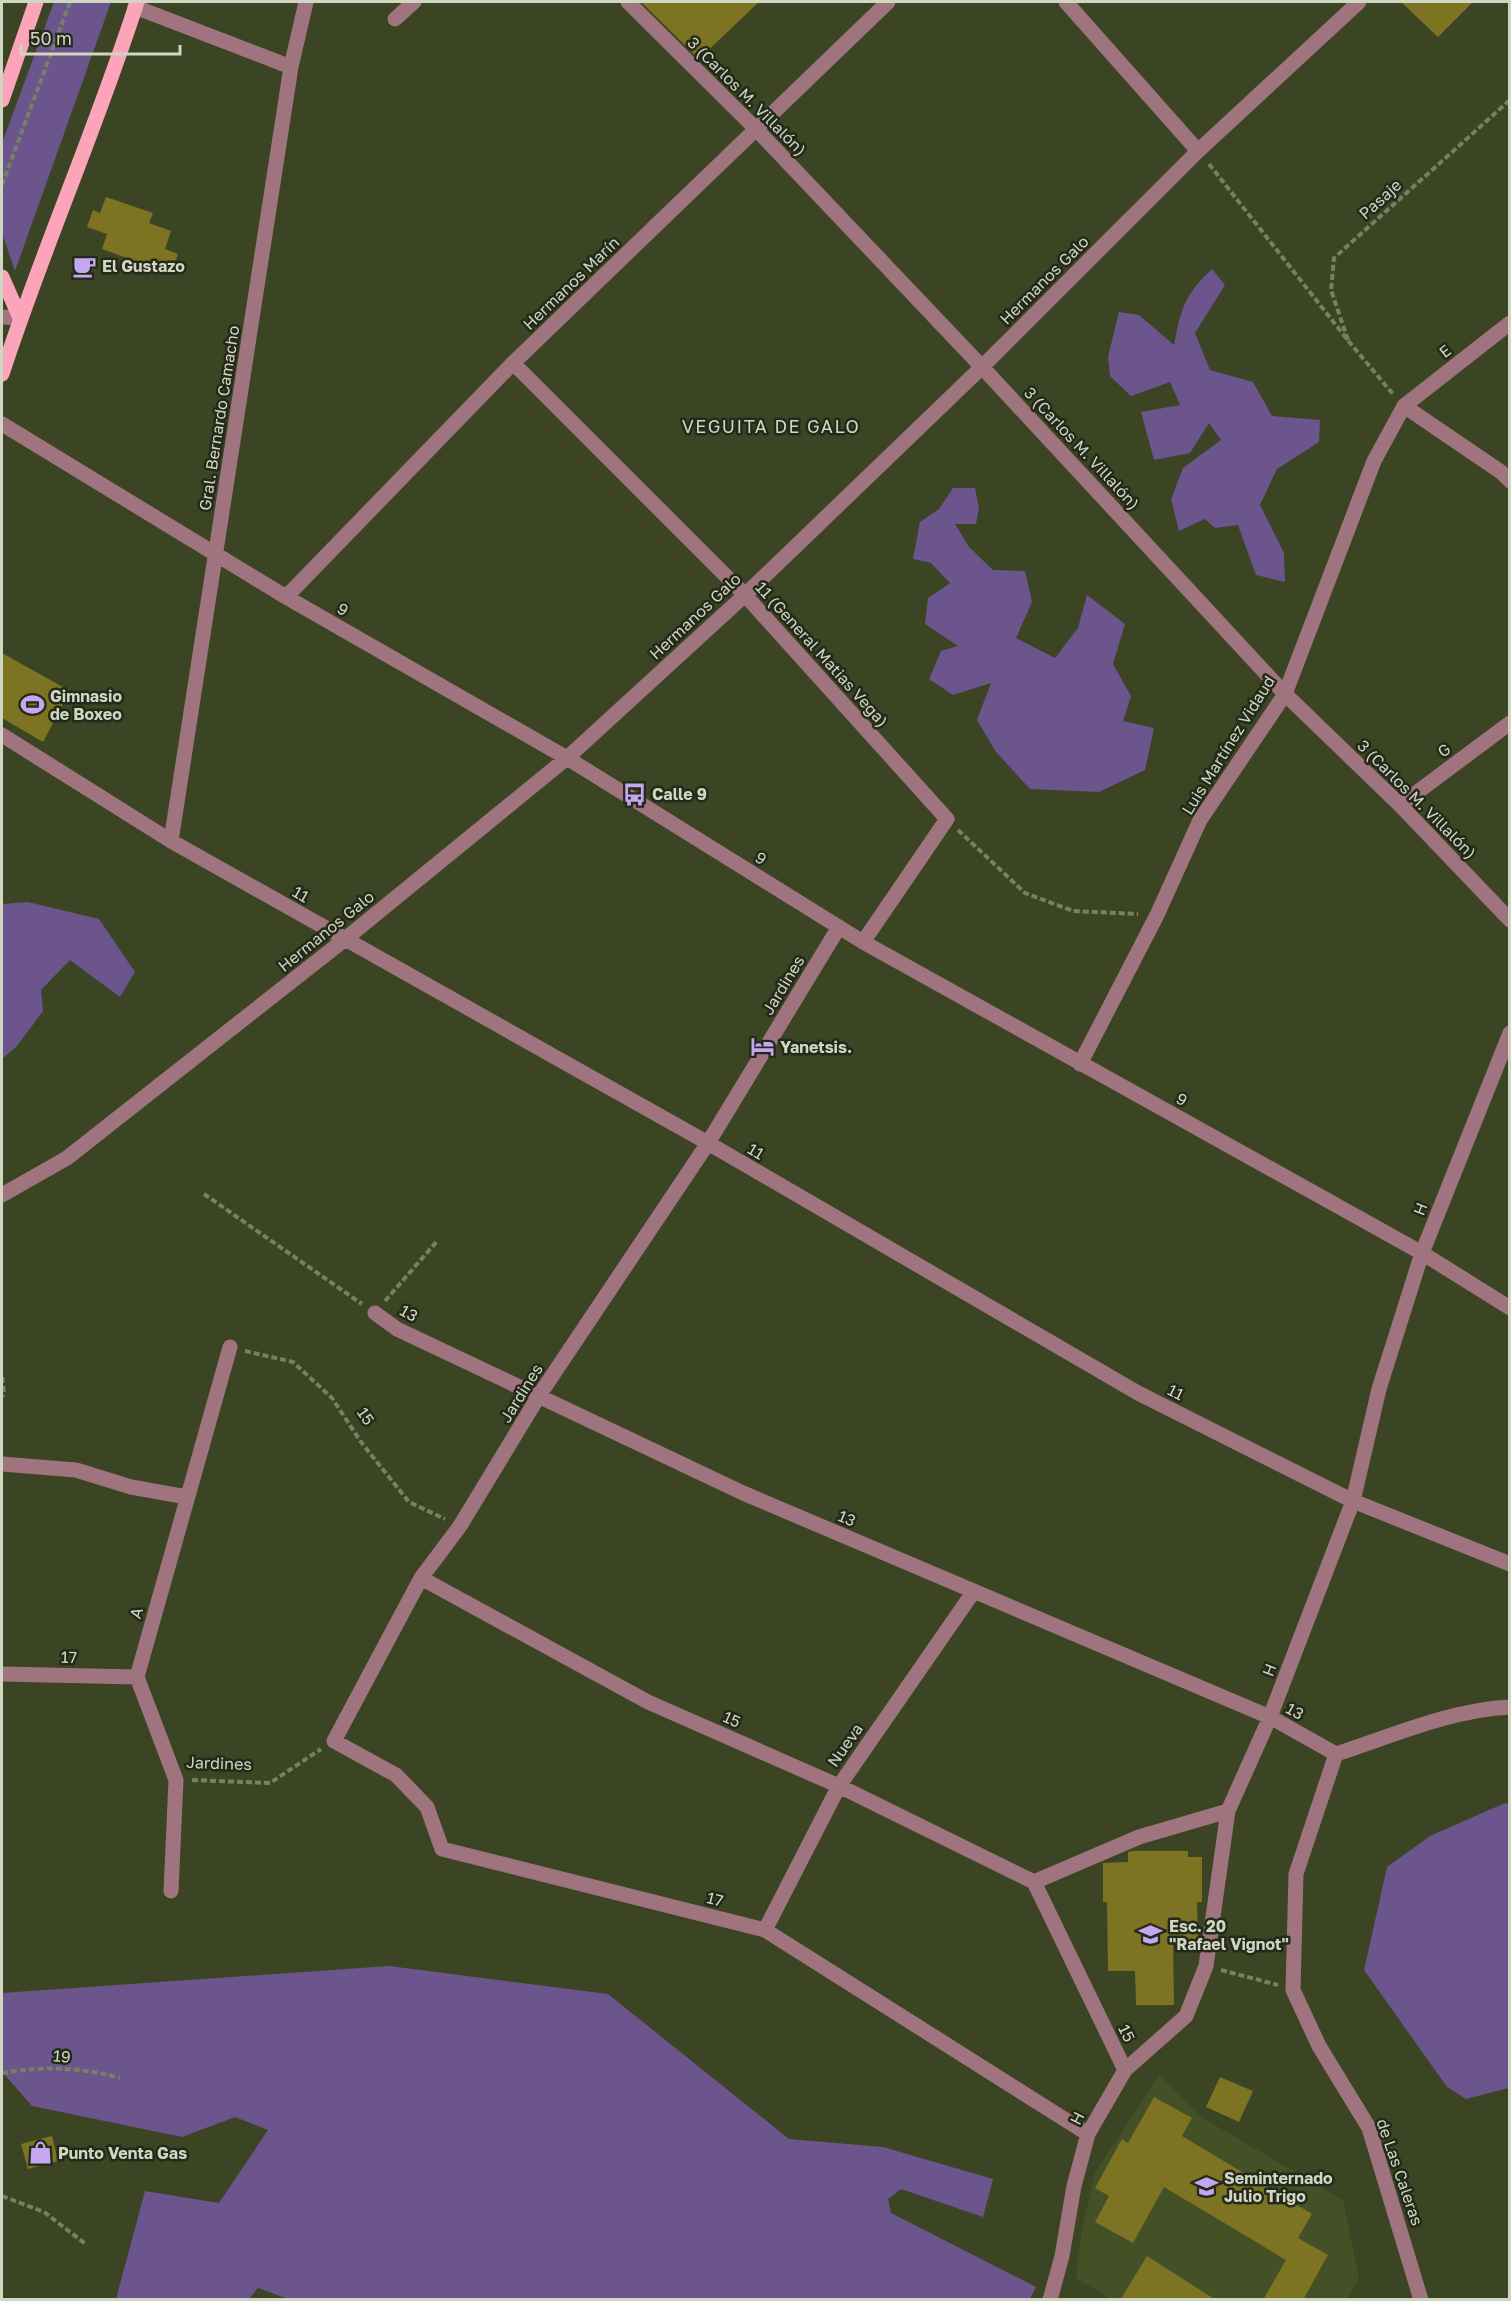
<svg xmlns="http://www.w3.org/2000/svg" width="1511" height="2301" viewBox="0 0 1511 2301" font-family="'Golos Text',sans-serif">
<rect width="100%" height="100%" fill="#3b4523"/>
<path fill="#445026" d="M1159,2075L1203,2118L1343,2200L1359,2278L1346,2300L1111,2299L1076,2278L1082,2227L1095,2173Z"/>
<path fill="#6c548c" d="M54,2H111L15,271L2,233V143Z
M1212,269L1225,285L1195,333L1210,370L1253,382L1272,416L1320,420L1319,442L1277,469L1260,505L1284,553L1285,582L1256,575L1238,525L1215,528L1205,519L1179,531L1171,499L1183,468L1221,440L1209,423L1190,453L1154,460L1141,412L1180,405L1170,382L1131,396L1110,376L1108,357L1119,312L1139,315L1174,345C1181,309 1184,295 1212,269Z
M953,488H975L979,508L976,524H955L969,547L993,570L1025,571L1032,602L1016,638L1055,658L1078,628L1087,595L1125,624L1113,664L1131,696L1123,721L1154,728L1145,770L1099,792L1030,789L996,752L977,720L991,683L953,695L929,679L941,651L958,646L925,624L928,598L950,583L931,563L913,559L920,522L939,509Z
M28,902L99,919L135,972L120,997L70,960L41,990L43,1011L17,1046L2,1059V904Z
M1505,1803L1510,1805L1509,2088L1466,2099L1447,2087L1364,1970L1387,1867L1430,1836Z
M389,1966L608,1994L789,2139L883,2147L993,2179L983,2217L901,2189L888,2199L891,2213L1036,2287L1029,2300H291L258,2288L249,2299H116L145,2191L219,2203L268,2130L235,2117L182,2137L32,2106L3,2073L2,1993Z"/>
<path fill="#7c7323" d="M641,2H759L699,59Z
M1401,2H1473L1438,37Z
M106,197L153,213L149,223L171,231L165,249L178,254L171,274L102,249L107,234L87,227L93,210L100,213Z
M2,653L70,691L43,742L2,718Z
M1132,1851H1188V1857H1202V1902H1197L1198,1941H1173L1174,2005H1136L1135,1971H1108L1107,1902H1103V1863L1128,1862V1852Z
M1220,2077L1253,2091L1239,2122L1206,2107Z
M1154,2097L1192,2118L1182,2136L1312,2214L1298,2238L1328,2255L1303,2300H1263L1286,2260L1164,2187L1133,2243L1095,2222L1109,2196L1095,2188L1122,2139L1128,2143Z
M52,2136L58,2161L28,2169L21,2144Z
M1147,2256L1216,2300H1120Z"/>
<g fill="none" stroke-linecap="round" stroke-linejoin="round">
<path stroke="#778063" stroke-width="4" stroke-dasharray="6 3" stroke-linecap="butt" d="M1209,164L1350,343L1393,394
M2,185L70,2
M1348,340L1331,290L1334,258L1510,100
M958,830L1025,893L1073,911L1138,914
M204,1194L362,1304
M385,1301L438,1240
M245,1351L293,1362L332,1398L361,1442L409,1502L445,1519
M2,1377L4,1393L2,1397
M192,1780L270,1783L321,1749
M1221,1970L1278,1985
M2,2073C42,2066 80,2067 120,2078
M2,2196L44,2212L87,2245"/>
<path stroke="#9f747e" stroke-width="15" d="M628,2L757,130L982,367L1285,694L1400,805L1510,920
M1066,2L1198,151
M135,7L291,67
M395,19L414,2
M2,317L20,318
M513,363L745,595L947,819L863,942
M1404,406L1501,472L1510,481
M2,424L286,597L567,758L863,942L1422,1253L1510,1308
M286,597L513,363L888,2
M2,735L171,841L708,1143L1138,1393L1353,1501L1510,1564
M1400,805L1510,723
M171,841L291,67L306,2
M839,927L708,1143L540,1394L460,1526L421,1578L334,1741L396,1775L427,1807L442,1849L765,1930L1088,2134
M1080,1064L1157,915L1200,820L1285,694L1374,461L1404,406L1510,323
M2,1195L67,1158L344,940L567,758L745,595L982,367L1198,151L1359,2
M375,1313L397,1329L743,1493L1270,1717L1336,1754C1392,1736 1450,1710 1510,1707
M2,1464L76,1470L131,1487L187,1497
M421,1578L648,1702L839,1786L1034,1882
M2,1674L137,1677
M1336,1754L1296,1874L1293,1990L1319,2046L1369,2128L1421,2300
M171,1891L176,1780L137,1677L230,1347
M765,1930L839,1786L974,1591
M1125,2070L1034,1882L1139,1837L1228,1811
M1050,2300L1062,2256L1074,2186L1088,2134L1125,2070L1186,2016L1206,1966L1228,1811L1270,1717L1353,1501L1379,1389L1422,1253L1510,1033"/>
<path stroke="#fba4ba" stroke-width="15" d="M2,100L36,2
M2,277L20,318
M2,374C43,248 97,127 137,2"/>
</g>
<defs>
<symbol id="cafe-bare" viewBox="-9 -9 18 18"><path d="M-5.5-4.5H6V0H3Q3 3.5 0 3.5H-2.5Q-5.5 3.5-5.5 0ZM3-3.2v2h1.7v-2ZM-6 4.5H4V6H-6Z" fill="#c5a6f1" stroke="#24291a" stroke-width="2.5" paint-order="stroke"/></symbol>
<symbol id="stadium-bare" viewBox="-9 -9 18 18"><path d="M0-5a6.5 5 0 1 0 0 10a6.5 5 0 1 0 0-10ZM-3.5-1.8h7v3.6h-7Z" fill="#c5a6f1" stroke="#24291a" stroke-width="2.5" paint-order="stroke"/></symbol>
<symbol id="bus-bare" viewBox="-9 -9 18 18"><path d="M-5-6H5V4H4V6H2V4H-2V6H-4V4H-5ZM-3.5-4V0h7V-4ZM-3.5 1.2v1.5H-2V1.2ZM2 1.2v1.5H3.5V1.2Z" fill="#c5a6f1" stroke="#24291a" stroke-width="2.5" paint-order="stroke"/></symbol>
<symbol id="hotel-bare" viewBox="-9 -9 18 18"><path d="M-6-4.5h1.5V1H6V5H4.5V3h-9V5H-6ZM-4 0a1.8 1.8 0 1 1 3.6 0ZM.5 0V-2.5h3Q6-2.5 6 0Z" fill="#c5a6f1" stroke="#24291a" stroke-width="2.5" paint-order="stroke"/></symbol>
<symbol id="school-bare" viewBox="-9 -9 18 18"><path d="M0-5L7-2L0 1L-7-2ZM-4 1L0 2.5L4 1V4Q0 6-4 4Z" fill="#c5a6f1" stroke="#24291a" stroke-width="2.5" paint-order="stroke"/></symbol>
<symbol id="shop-bare" viewBox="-9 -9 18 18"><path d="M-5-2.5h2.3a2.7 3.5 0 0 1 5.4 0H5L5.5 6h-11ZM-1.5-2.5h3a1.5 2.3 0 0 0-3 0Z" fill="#c5a6f1" stroke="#24291a" stroke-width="2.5" paint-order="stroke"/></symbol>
</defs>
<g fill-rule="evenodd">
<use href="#cafe-bare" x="68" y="250" width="33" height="33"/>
<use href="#stadium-bare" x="16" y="688" width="33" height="33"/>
<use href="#bus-bare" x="618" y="778" width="33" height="33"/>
<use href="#hotel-bare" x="746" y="1030" width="33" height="33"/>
<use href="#school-bare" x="1134" y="1918" width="33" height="33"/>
<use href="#shop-bare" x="24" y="2136" width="33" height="33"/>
<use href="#school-bare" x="1190" y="2170" width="33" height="33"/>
</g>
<g text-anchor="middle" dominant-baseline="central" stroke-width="5" stroke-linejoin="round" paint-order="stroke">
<g font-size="16" fill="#cfd6c2" stroke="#24291a">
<text transform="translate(747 96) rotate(45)">3 (Carlos M. Villalón)</text>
<text transform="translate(1380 199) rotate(-42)">Pasaje</text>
<text transform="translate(1044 280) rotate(-45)">Hermanos Galo</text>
<text transform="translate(571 283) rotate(-44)">Hermanos Marín</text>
<text transform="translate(1445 351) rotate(-38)">E</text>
<text transform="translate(219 418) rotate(-81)">Gral. Bernardo Camacho</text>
<text transform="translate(1082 448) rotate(47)">3 (Carlos M. Villalón)</text>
<text transform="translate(343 609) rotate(30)">9</text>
<text transform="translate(695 616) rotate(-43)">Hermanos Galo</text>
<text transform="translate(822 654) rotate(48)">11 (General Matias Vega)</text>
<text transform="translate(1228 745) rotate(-58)">Luis Martínez Vidaud</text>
<text transform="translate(1444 750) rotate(-37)">G</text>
<text transform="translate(1417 799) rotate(45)">3 (Carlos M. Villalón)</text>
<text transform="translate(761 858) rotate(32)">9</text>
<text transform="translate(301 894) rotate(30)">11</text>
<text transform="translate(326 931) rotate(-39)">Hermanos Galo</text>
<text transform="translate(783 985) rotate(-59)">Jardines</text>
<text transform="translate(1182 1099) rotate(29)">9</text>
<text transform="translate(756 1151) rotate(31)">11</text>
<text transform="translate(1420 1209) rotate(-69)">H</text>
<text transform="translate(409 1313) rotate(29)">13</text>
<text transform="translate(1176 1392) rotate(27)">11</text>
<text transform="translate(521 1393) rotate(-58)">Jardines</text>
<text transform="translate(366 1416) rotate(56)">15</text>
<text transform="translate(847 1518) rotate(23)">13</text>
<text transform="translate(136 1613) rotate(-74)">A</text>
<text transform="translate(69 1657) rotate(1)">17</text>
<text transform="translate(1269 1670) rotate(-69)">H</text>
<text transform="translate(1295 1711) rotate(29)">13</text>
<text transform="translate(732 1719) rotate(24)">15</text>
<text transform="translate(845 1745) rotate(-55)">Nueva</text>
<text transform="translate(219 1763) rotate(2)">Jardines</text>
<text transform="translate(715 1899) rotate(14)">17</text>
<text transform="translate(1127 2033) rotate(64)">15</text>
<text transform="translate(62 2056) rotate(5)">19</text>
<text transform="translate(1077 2118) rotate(-63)">H</text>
<text transform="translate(1400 2172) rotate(71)">de Las Caleras</text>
</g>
<g font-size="16" font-weight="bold" fill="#cfd6c2" stroke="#24291a" text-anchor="start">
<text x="102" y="266">El Gustazo</text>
<text x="50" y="696">Gimnasio<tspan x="50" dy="18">de Boxeo</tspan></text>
<text x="652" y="794">Calle 9</text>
<text x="780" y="1047">Yanetsis.</text>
<text x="1169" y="1926">Esc. 20<tspan x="1169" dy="18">"Rafael Vignot"</tspan></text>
<text x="58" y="2153">Punto Venta Gas</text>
<text x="1224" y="2178">Seminternado<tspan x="1224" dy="18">Julio Trigo</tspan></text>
</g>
<g font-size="18" letter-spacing="1.5" fill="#cfd6c2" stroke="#24291a">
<text x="771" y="426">VEGUITA DE GALO</text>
</g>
</g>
<rect width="1511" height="2301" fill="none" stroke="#cfd6c2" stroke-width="6"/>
<path d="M21 45v9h159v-9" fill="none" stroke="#cfd6c2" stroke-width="3"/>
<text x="30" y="45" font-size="18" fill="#cfd6c2" stroke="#24291a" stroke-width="4.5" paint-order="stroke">50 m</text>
</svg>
